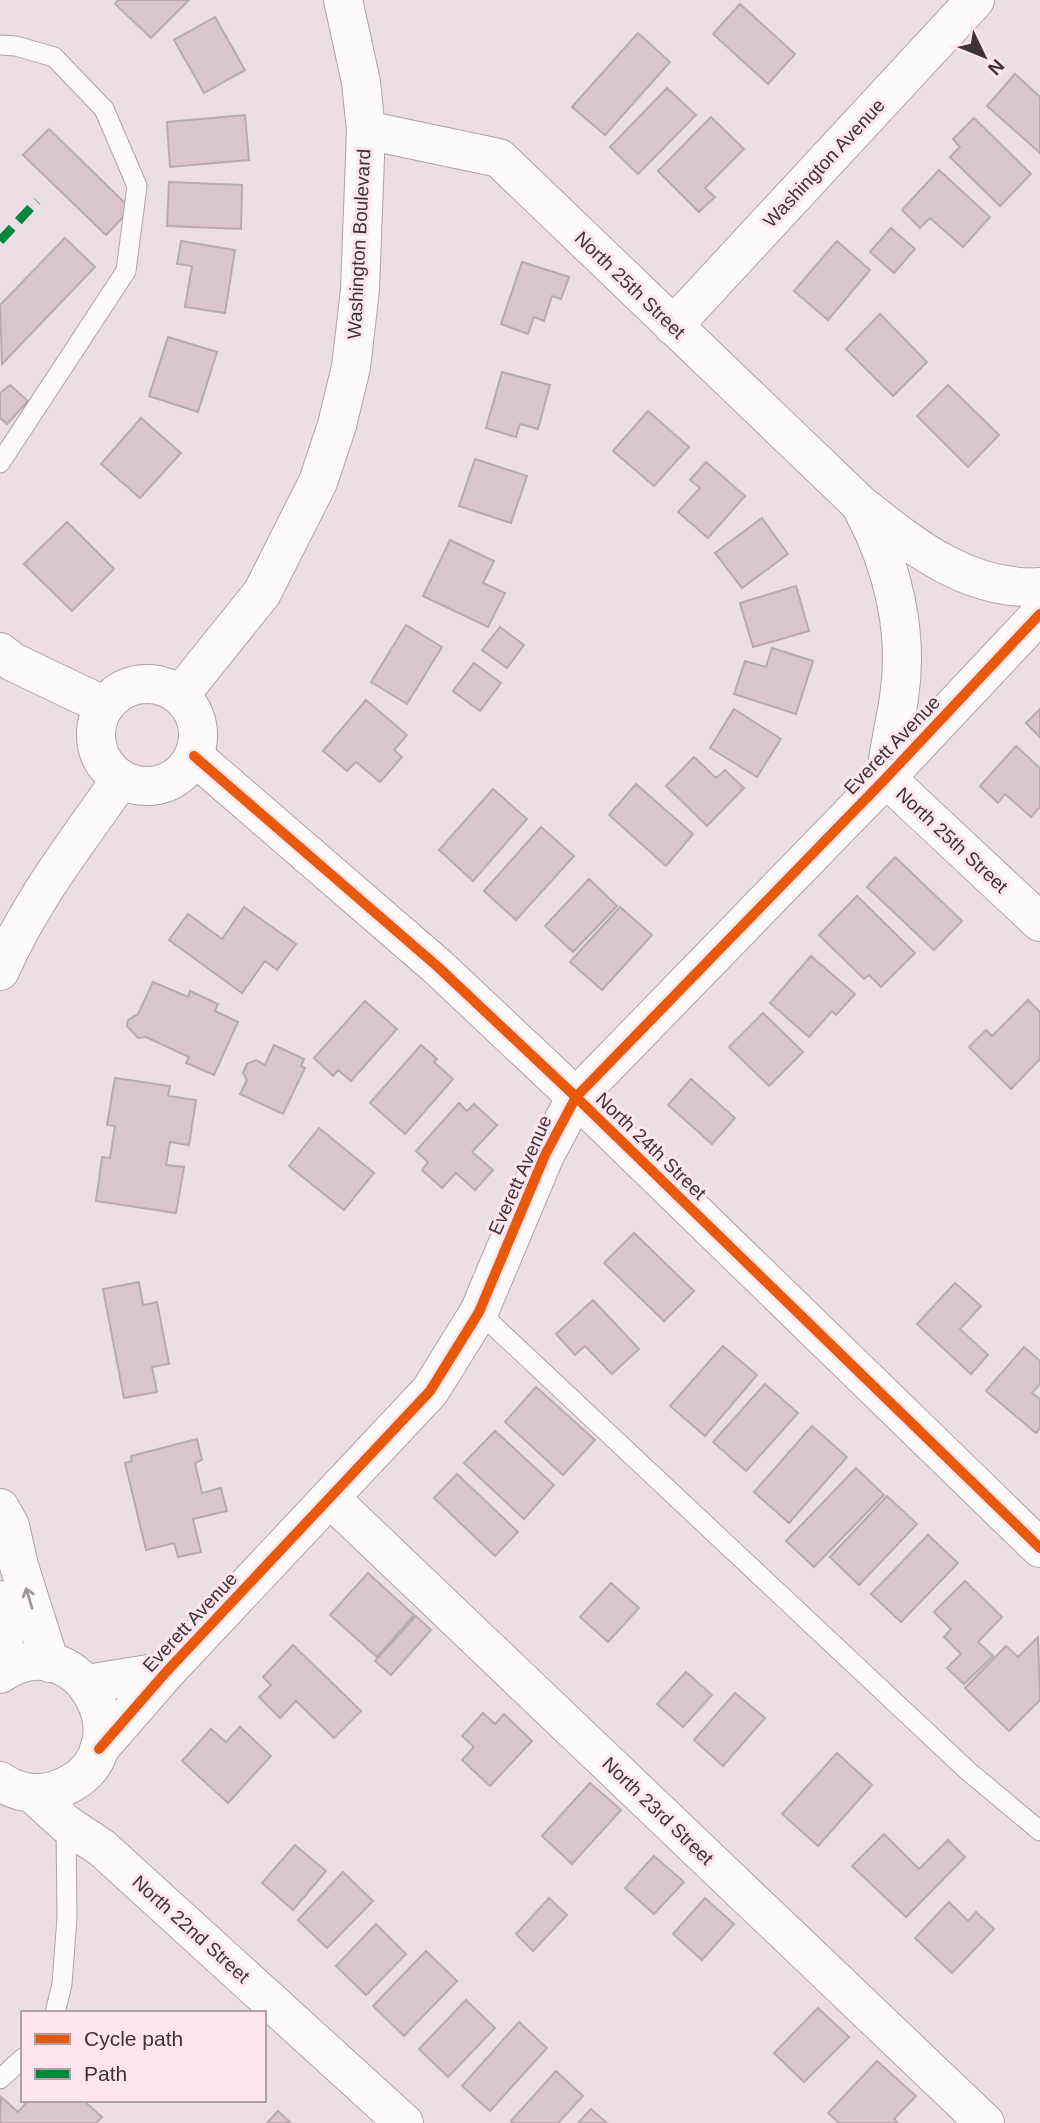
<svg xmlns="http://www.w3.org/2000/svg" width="1040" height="2123" viewBox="0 0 1040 2123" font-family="Helvetica,sans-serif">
<rect width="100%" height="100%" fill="#ebdee4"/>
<path fill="#dac5cf" stroke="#b5abb0" stroke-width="2" d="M118,0H189L151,38L115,4Z
M740,4L795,54L768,84L713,34Z
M215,17L245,70L204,93L174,40Z
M638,33L670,62L605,135L572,107Z
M1015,74L1040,97V153L987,106Z
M667,88L696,115L638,174L610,147Z
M245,115L249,160L170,167L167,122Z
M711,117L744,149L705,188L715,197L699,212L658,171Z
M974,118L1031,174L1000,206L950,157L960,147L953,139Z
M49,129L131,209L106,235L23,155Z
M939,170L990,217L963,247L930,218L920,228L902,210Z
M169,182L242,185L241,229L167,226Z
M891,228L915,249L894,273L870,252Z
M65,238L95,267L2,364L0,305Z
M181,241L235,250L225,313L185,307L192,266L177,264Z
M837,241L870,270L828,320L794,291Z
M522,262L569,277L561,299L552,296L544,321L534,317L528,334L501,324Z
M880,314L927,362L893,396L846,349Z
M168,337L217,352L198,412L149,396Z
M502,372L550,385L538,429L520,424L516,437L486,428Z
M10,385L28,401L7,424L0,418V393Z
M948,385L999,435L968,467L917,416Z
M648,411L689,447L654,486L613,451Z
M141,418L181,453L140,498L101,464Z
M475,459L527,476L511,523L459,506Z
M706,462L745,496L708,538L678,512L700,488L690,480Z
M762,518L788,554L742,588L715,553Z
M67,522L114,569L72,611L24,564Z
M450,540L494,561L483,583L505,593L488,627L423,596Z
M796,586L809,631L753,647L740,603Z
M406,625L442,647L407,704L371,682Z
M500,627L524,645L507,668L482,650Z
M772,648L813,661L796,714L734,694L745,661L766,667Z
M474,663L501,683L480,711L453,691Z
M366,700L407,735L394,750L402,757L380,782L356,762L347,771L323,751Z
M734,709L781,739L757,777L710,748Z
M1040,709V737L1026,723Z
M1016,746L1040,768V807L1031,817L1005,794L998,803L980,786Z
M694,757L716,778L725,770L744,788L707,826L666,786Z
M636,784L693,834L666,866L609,815Z
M493,789L527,819L473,881L439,850Z
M541,827L574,856L516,920L484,891Z
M895,857L962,921L934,950L867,887Z
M589,879L617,906L573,952L545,926Z
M857,896L915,953L881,987L869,975L864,979L819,935Z
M244,907L296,944L277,970L265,961L242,993L169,940L188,914L222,939Z
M620,907L652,935L602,990L570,962Z
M811,956L855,994L836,1015L832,1011L809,1037L770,1003Z
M153,982L188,997L190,991L218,1004L215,1011L238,1022L214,1075L186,1063L189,1057L146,1037L138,1038L127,1026L128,1020L138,1014Z
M1028,1000L1040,1012V1059L1011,1089L969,1047L986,1030L992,1036Z
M365,1001L397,1029L351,1081L338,1070L333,1076L314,1058Z
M763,1013L803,1052L769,1086L729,1047Z
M274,1045L304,1059L301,1066L305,1068L283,1114L240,1094L247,1080L243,1073L247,1064L256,1060L265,1065Z
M421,1045L437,1059L434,1062L453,1079L405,1134L370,1103Z
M115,1078L170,1086L168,1096L196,1100L189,1145L170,1142L166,1165L184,1167L176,1213L96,1201L102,1157L110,1158L115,1126L107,1125Z
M691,1079L735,1118L712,1144L668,1105Z
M459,1103L467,1111L474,1104L497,1125L472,1152L493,1170L475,1190L456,1173L442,1188L422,1170L428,1162L416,1151Z
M319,1128L374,1173L344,1210L289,1166Z
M634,1233L694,1291L664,1321L604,1263Z
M139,1282L143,1305L157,1302L169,1364L152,1367L157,1392L124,1398L103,1289Z
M955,1283L981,1306L960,1329L988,1355L971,1374L917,1324Z
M593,1300L639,1349L612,1374L585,1346L575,1355L556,1334Z
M723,1346L757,1375L705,1436L670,1406Z
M1024,1347L1040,1361V1384L1032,1393L1040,1399V1428L1036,1433L986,1391Z
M765,1384L798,1413L746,1471L713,1442Z
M536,1387L595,1440L563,1475L505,1422Z
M812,1426L847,1457L789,1523L754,1492Z
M495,1431L554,1485L524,1519L464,1463Z
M197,1439L202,1460L195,1463L202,1493L221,1488L227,1511L193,1519L201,1552L178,1557L174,1543L146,1550L125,1463L132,1461L131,1456Z
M856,1468L884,1495L814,1567L786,1541Z
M457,1474L518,1532L495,1556L434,1498Z
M887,1496L917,1524L859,1585L830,1557Z
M928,1535L958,1563L901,1622L871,1594Z
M368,1573L414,1615L377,1657L330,1615Z
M965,1581L1002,1617L978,1642L993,1656L964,1684L947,1668L961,1654L944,1637L951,1629L934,1612Z
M611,1583L639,1608L608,1642L580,1617Z
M416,1616L431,1630L391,1675L375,1661Z
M1038,1637L1040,1700L1009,1731L965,1688L1006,1646L1018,1657Z
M293,1645L361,1711L334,1738L296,1701L280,1718L259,1697L271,1685L263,1677Z
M686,1672L712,1695L683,1727L657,1704Z
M735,1693L765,1718L723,1766L694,1740Z
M483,1713L495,1724L504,1714L532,1741L490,1786L462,1760L474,1747L462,1736Z
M240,1727L271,1756L228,1803L182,1761L211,1729L226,1742Z
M837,1753L872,1785L818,1846L782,1814Z
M590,1783L621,1810L572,1864L542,1836Z
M884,1834L919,1869L948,1840L965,1857L906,1917L852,1866Z
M295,1845L326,1871L293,1910L262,1883Z
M654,1856L684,1882L654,1914L625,1888Z
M343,1872L373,1901L327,1948L298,1920Z
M549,1898L567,1915L533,1951L516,1934Z
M705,1898L734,1924L702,1960L673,1934Z
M949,1902L968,1921L976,1912L994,1929L952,1973L915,1938Z
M376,1924L406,1954L366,1995L336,1966Z
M426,1951L457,1981L404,2036L373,2006Z
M466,2000L495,2028L448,2077L419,2049Z
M818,2008L849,2037L804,2082L774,2053Z
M519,2022L547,2048L490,2111L462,2086Z
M877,2061L916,2096L894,2119L898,2123H839L828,2113Z
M556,2071L583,2096L558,2123H513L511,2121Z
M1,2097L18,2112L29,2100H83L102,2117L96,2123H0Z
M591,2109L607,2123H578Z
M278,2111L291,2123H267Z"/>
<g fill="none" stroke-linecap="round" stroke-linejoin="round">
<defs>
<path id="service" d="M0,45L16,46L54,57L104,109L137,186L126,271L0,463
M479,1312L968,1771L1040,1831
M55,2013L62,1984L67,1918L66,1824
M0,2079L23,2058"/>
<path id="minor" d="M366,130L499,158L861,505C914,547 968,591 1040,587
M673,326L975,0
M863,510C893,566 909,634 899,698C895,725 888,750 886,778L1040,922
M0,652L13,662L105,706
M194,756L438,967L576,1097L1040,1548
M331,1499L985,2123
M87,1684L167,1671
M99,1749L167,1671L430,1391L479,1312L545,1155L576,1097L886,778L1040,614
M32,1793L66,1824L102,1848L404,2123"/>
<path id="tertiary" d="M96 735a51 51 0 1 1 102 0a51 51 0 1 1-102 0Z
M180,695L262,593L318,482L337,425L351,367L360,290L366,130L361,82L343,0
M0,971C31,900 77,842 121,779
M0,1508L10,1526L19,1566L50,1663
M0,1600L6,1669
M0,1674C80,1618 153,1756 56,1790C38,1796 16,1793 0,1781"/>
</defs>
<use href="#service" stroke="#ada4a8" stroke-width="21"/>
<use href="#minor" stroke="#ada4a8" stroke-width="40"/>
<use href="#tertiary" stroke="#ada4a8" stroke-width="40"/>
<use href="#service" stroke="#fcfafb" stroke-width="19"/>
<use href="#minor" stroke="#fcfafb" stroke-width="38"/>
<use href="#tertiary" stroke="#fcfafb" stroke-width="38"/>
<path stroke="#00873e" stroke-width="9" stroke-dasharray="18 9" stroke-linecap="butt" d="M0,241L37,201"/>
<defs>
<path id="cycleway" d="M194,756L438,967L576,1097L1040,1548
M99,1749L167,1671L430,1391L479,1312L545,1155L576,1097L886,778L1040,614"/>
</defs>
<use href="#cycleway" stroke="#fee5f0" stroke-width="15"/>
<use href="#cycleway" stroke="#e8590c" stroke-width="10"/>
</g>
<defs><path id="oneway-shaft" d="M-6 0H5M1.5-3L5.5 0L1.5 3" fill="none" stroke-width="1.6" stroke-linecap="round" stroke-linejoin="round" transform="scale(1.75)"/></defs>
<use stroke="#9d979a" href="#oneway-shaft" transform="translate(29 1598) rotate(-107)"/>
<g text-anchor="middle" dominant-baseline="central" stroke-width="6" stroke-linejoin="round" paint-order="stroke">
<g font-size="19" fill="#3e3438" stroke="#fee5f0">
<text transform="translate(824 163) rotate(-47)">Washington Avenue</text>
<text transform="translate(359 244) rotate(-87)">Washington Boulevard</text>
<text transform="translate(630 285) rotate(44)">North 25th Street</text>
<text transform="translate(892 745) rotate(-46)">Everett Avenue</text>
<text transform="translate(952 840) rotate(43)">North 25th Street</text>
<text transform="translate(651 1146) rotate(44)">North 24th Street</text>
<text transform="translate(520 1175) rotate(-66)">Everett Avenue</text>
<text transform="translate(190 1622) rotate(-47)">Everett Avenue</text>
<text transform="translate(658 1811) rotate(44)">North 23rd Street</text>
<text transform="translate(191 1929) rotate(42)">North 22nd Street</text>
</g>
</g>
<rect x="21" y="2011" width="245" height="91" fill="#fee5f0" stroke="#b19ea6" stroke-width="2"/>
<rect x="35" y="2034" width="35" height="10" fill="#e8590c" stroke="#b19ea6" stroke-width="2"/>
<text x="84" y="2046" font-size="21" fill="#3e3438">Cycle path</text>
<rect x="35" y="2069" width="35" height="10" fill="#00873e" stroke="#b19ea6" stroke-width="2"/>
<text x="84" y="2081" font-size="21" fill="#3e3438">Path</text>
<g transform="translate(984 56) rotate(133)" stroke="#fee5f0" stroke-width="5" paint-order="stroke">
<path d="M0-5L12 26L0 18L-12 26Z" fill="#3e3438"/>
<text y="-10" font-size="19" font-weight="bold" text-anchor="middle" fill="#3e3438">N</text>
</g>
</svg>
